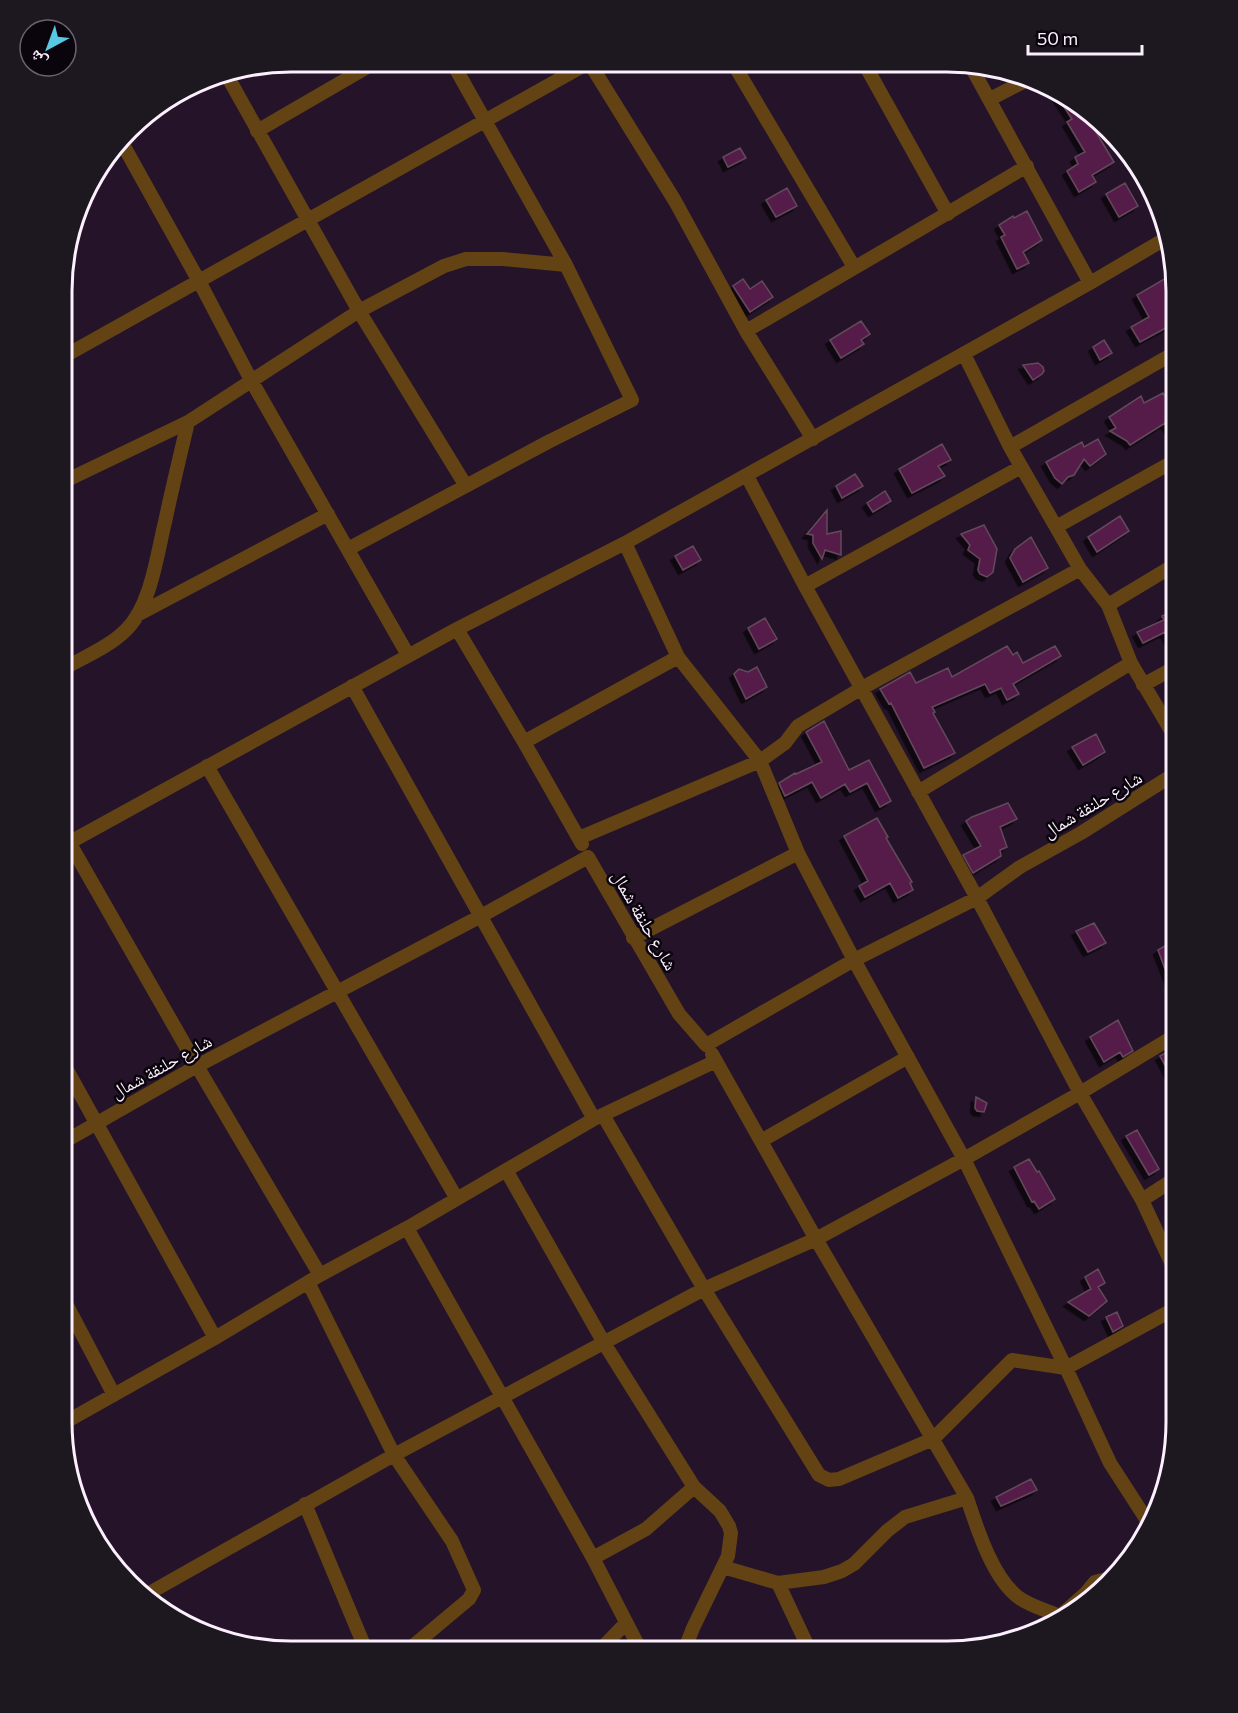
<svg xmlns="http://www.w3.org/2000/svg" width="1238" height="1713" viewBox="0 0 1238 1713" font-family="Commissioner,'Noto Naskh Arabic',sans-serif">
<defs>
<filter id="shadow"><feDropShadow dx="-4.5" dy="4.5" stdDeviation="0" flood-color="#0009"/></filter>
</defs>
<rect width="100%" height="100%" fill="#251429"/>
<path fill="#571b49" stroke="#64495c" stroke-width="1.5" filter="url(#shadow)" d="M1053,90L1087,109L1093,116L1088,119L1114,162L1092,175L1096,182L1079,192L1067,171L1078,164L1075,157L1085,152L1067,122L1072,119Z
M740,148L746,158L728,167L723,157Z
M1125,183L1138,206L1119,217L1106,194Z
M787,188L797,206L776,217L766,200Z
M1027,211L1042,240L1023,252L1029,263L1017,269L1001,237L1005,235L999,225L1013,216L1014,218Z
M1171,275L1176,290V301L1166,307L1175,323L1140,342L1131,327L1149,317L1137,295Z
M743,279L750,289L762,281L773,297L750,312L733,286Z
M861,321L870,334L861,340L864,344L841,358L830,340Z
M1104,340L1112,353L1100,360L1093,347Z
M1038,363L1043,367L1044,371L1042,374L1033,380L1023,365Z
M1163,393L1176,417V439L1165,423L1130,445L1127,441L1110,431L1116,428L1109,417L1141,396L1144,403Z
M1098,439L1106,454L1090,466L1084,459L1074,475L1068,477L1062,484L1055,478L1046,462L1082,442L1084,447Z
M942,444L951,460L938,466L945,476L912,493L899,469Z
M855,474L863,486L842,498L836,486Z
M885,491L891,501L873,512L867,503Z
M827,510V534L841,531V555L825,550L822,559L813,543V535L807,534Z
M1120,516L1129,531L1097,552L1088,537Z
M984,525L997,549L993,572L987,577L980,574L978,570L980,559L968,550L970,545L961,534Z
M1031,537L1048,568L1023,582L1010,558L1015,549Z
M693,546L701,560L683,570L675,556Z
M1173,611L1174,615L1176,614V654L1165,632L1143,643L1137,632L1164,620L1162,616Z
M765,618L777,639L759,649L748,628Z
M1007,646L1013,655L1017,652L1023,663L1055,646L1061,656L1013,684L1019,694L1007,700L1001,688L990,693L985,684L932,707L935,712L933,713L955,753L924,768L891,703L889,704L880,689L910,672L916,683L948,668L952,677Z
M757,667L767,687L746,699L734,674L739,669L748,672Z
M824,721L849,770L869,760L891,801L880,807L867,783L850,792L845,784L821,798L812,782L785,796L779,783L795,773L796,774L822,762L806,732Z
M1096,734L1105,752L1083,765L1072,747Z
M1008,803L1017,819L1000,827L1007,847L1000,850L1001,856L973,873L963,855L981,846L966,821L972,817Z
M877,818L888,837L886,838L912,882L910,883L913,890L898,898L890,883L865,897L859,886L868,881L844,836Z
M1094,923L1106,943L1088,952L1076,931Z
M1168,944L1176,956L1175,995L1158,950Z
M1118,1020L1133,1051L1123,1057L1120,1052L1104,1062L1090,1037Z
M1176,1047V1085L1160,1056Z
M976,1097L987,1103L984,1112L977,1111L975,1108Z
M1137,1130L1159,1169L1149,1175L1126,1136Z
M1029,1159L1037,1172L1039,1171L1055,1199L1039,1209L1034,1201L1032,1202L1014,1167Z
M1098,1269L1105,1283L1098,1287L1107,1301L1089,1316L1068,1302L1091,1289L1085,1277Z
M1117,1312L1123,1326L1113,1332L1106,1317Z
M1031,1479L1037,1490L1001,1506L996,1497Z"/>
<g fill="none" stroke-linecap="round" stroke-linejoin="round">
<path stroke="#634314" stroke-width="14" d="M589,62L675,201L746,331L813,439
M733,63L854,267
M864,63L948,214
M969,63L1090,283
M225,72L359,311L466,486
M990,99L1031,78
M257,131L376,62
M121,141L200,283L251,380L408,655
M746,331C840,276 934,222 1027,166
M964,354L1010,447L1056,527L1080,569L1108,605L1131,663L1176,739
M63,357L590,62
M1010,447L1176,352
M747,476L805,586L977,898L1080,1093L1142,1200L1176,1273
M63,482L188,422L359,311L444,266L466,259H503L566,265
M1056,527L1176,460
M625,543L678,657L760,761L798,853L854,960L964,1159L1066,1368L1110,1463L1150,1525
M348,549L548,442L632,400L566,265L452,62
M805,586L1021,467
M1108,605L1176,564
M137,615L328,514
M457,629L524,742L582,844
M63,669C84,657 109,647 126,630C151,606 157,554 165,522C172,489 180,456 188,422
M1143,685L1176,667
M352,686L594,1119
M524,742L678,657
M207,766L457,1199
M918,792L1131,663
M579,838L760,761L785,743L798,726L862,688L1080,569
M69,842L197,1066L320,1275
M63,846L457,629L625,543L1090,283L1165,239
M633,938L798,853
M712,1054L816,1239L967,1498C977,1528 992,1577 1018,1597C1030,1606 1046,1610 1060,1616
M62,1061L215,1338
M603,1115L704,1289L819,1475L829,1480L839,1479L933,1439L1012,1360L1066,1368L1176,1308
M761,1141L908,1057
M62,1143L197,1066L481,916L588,857L679,1014L706,1045L854,960L977,898L1020,867L1081,833L1176,773
M506,1170L604,1343L694,1487L720,1511L729,1526L731,1533L728,1556L693,1628L684,1651
M1142,1200L1176,1178
M407,1228L593,1558L641,1651
M308,1282L394,1455L452,1541L474,1590L469,1599L408,1650
M62,1296L114,1395
M62,1424L215,1338L320,1275L407,1228L594,1119L716,1061
M305,1504L366,1650
M593,1558L646,1529L694,1487
M723,1567L778,1583L824,1577L842,1571L854,1564L887,1531L905,1517L967,1498
M778,1583L810,1651
M144,1596L394,1455L704,1289L816,1239L964,1159L1080,1093L1176,1035
M1058,1621L1060,1616L1086,1593L1095,1582L1114,1577
M599,1651L626,1623"/>
</g>
<g text-anchor="middle" dominant-baseline="central" stroke-width="5" stroke-linejoin="round" paint-order="stroke">
<g font-size="18" fill="#fceffe" stroke="#0a040c">
<text transform="translate(1092 804) rotate(-31)">شارع حلنقة شمال</text>
<text transform="translate(645 920) rotate(60)">شارع حلنقة شمال</text>
<text transform="translate(161 1066) rotate(-29)">شارع حلنقة شمال</text>
</g>
</g>
<path d="M0 0H1238V1713H0ZM291 72H947A219 219 0 0 1 1166 291V1422A219 219 0 0 1 947 1641H291A219 219 0 0 1 72 1422V291A219 219 0 0 1 291 72Z" fill="#1d171f" fill-rule="evenodd"/>
<path fill="none" stroke="#fceffe" stroke-width="3" d="M291 72H947A219 219 0 0 1 1166 291V1422A219 219 0 0 1 947 1641H291A219 219 0 0 1 72 1422V291A219 219 0 0 1 291 72Z"/>
<g transform="translate(48 48) rotate(221)"><circle r="28" fill="#0a040c" stroke="#6b626d" stroke-width="1.5"/>
<path d="M0-4.5L10 22L0 15L-10 22Z" fill="#59c8e4"/>
<text y="-9" font-size="16" font-weight="bold" text-anchor="middle" fill="#fceffe">ش</text>
</g>
<path d="M1028 45v9h114v-9" fill="none" stroke="#fceffe" stroke-width="3"/>
<text x="1037" y="45" font-size="18" fill="#fceffe" stroke="#0a040c" stroke-width="4.5" paint-order="stroke">50 m</text>
</svg>
